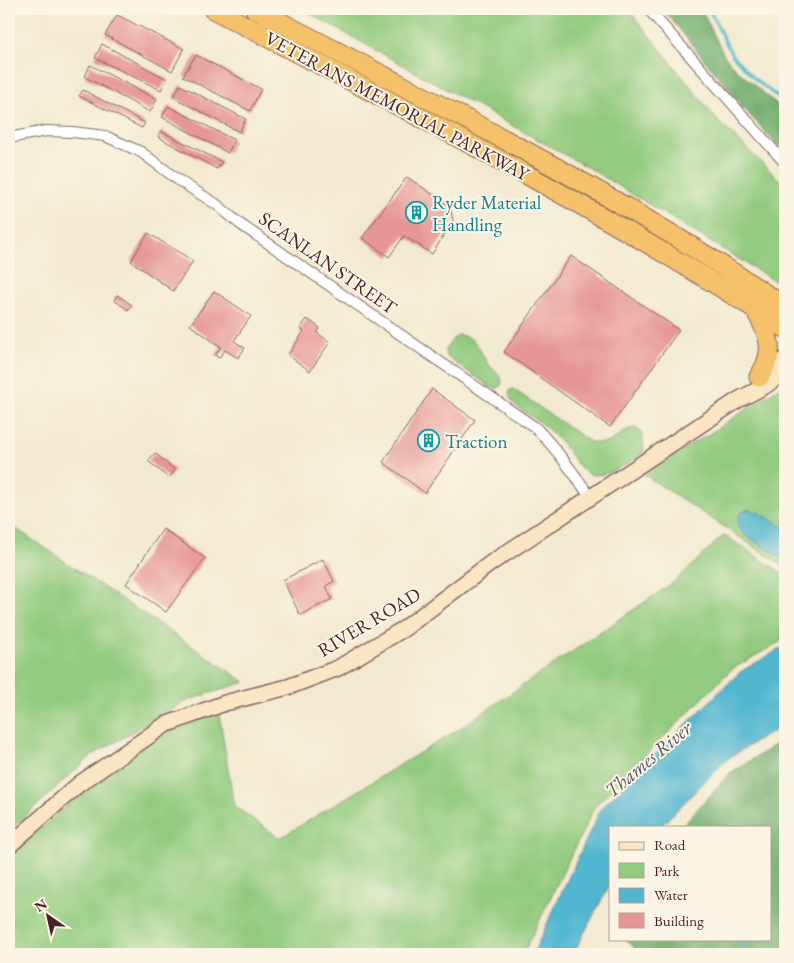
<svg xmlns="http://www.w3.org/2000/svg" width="794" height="963" viewBox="0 0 794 963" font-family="'EB Garamond',serif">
<rect width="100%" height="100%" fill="#fcf5e5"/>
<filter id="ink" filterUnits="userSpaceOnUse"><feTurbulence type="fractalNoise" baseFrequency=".02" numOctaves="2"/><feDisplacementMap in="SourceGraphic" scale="10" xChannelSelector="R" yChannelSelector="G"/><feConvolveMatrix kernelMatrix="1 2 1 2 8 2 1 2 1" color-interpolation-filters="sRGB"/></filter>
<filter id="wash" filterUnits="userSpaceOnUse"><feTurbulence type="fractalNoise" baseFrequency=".0096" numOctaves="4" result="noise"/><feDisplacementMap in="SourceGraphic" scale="20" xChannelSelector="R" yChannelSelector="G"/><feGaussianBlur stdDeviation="1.12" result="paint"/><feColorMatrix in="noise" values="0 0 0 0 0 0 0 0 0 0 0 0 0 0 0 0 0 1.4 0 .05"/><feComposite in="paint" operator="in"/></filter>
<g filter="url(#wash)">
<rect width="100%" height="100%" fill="#f2eacf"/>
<path fill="#92cb7f" stroke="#6e7555" d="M310,9H628L718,121L785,185V287L589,168L307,12Z
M458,335C480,337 478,352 490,366C494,370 498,373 501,378L502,383L499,388H492L447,357L445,351L452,340Z
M785,384V567L642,473L709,434Z
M513,389L590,442C597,443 602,444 609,442C616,439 622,432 629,429C645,424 644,445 643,454C633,460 623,467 613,471C588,481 582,471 569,453C561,441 550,430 539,422C530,415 505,403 510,390Z
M9,524L245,682L189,700L92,755L9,831Z
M724,535L785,575V639L732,669L595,806L523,954H9V857L108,769L150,742L209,715L219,713L234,806L280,838L459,729L674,582Z"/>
<path fill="#75af6e" stroke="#60674c" d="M663,9H701L724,55L737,70L785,111V153L746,111Z
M785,739V954H640L626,939H770V827H681L730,773Z"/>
<path fill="#51b6d0" stroke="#4e6a7e" d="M747,509L760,513L785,528V560L745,535L738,524L739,515Z
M785,646V724L727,759L660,827H610V884L573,954H533L601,808L740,672Z"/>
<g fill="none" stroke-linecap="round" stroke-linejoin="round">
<path stroke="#51b6d0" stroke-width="3" d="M709,9L732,55L756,80L785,103
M736,939L752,954"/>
</g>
<g id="blocks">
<path fill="#e69794" d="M117,15L184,49L172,71L105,35Z
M102,44L167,79L161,90L95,58Z
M196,55L261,89L250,111L183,76Z
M90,65L157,99L150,112L85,77Z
M180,85L246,119L239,132L173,97Z
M83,90L145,123L142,128L79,96Z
M168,106L234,140L228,153L162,117Z
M161,131L222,162L217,169L158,137Z
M407,177L450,206L453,221L432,254L404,236L389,257L362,238Z
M148,233L193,261L173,291L131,261Z
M571,256L679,330L610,427L504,352Z
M214,291L251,316L234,341L245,348L238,358L225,350L219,358L215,355L221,347L190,325Z
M117,295L132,305L128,310L114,300Z
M307,319L320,328L317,333L330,342L310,371L288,355L304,331L300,329Z
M432,389L475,420L425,493L383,462Z
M155,453L175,470L169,478L148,461Z
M163,529L205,558L166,612L126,584Z
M323,559L334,581L326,586L332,599L300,615L283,580Z"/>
</g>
</g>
<g filter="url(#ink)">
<use href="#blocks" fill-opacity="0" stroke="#856664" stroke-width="1"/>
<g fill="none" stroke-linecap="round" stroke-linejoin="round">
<defs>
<path id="street" d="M648,9L785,163
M9,138L46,131L73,132L105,136L141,152L181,182L216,204L240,224L536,428C557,450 574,473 591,498"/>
<path id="secondary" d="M760,377L785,359
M9,846L79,784L165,725L225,703L288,687L338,668L405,628L491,563L738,400L765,386L785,372"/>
<path id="highway" d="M213,9C407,110 602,209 785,328
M255,9C435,103 618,193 785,307
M756,311C770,336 776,352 759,377"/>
</defs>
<use href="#street" stroke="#856664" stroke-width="12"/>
<use href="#secondary" stroke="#856664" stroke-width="18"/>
<use href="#highway" stroke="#856664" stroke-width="21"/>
<use href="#street" stroke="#fff" stroke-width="10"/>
<use href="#secondary" stroke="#fbe6c4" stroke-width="15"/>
<use href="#highway" stroke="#f5c16b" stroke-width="19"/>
</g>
</g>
<defs>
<symbol id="building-ring" viewBox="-11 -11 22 22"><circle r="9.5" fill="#fcf5e5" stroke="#0f9aa8" stroke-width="1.5"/><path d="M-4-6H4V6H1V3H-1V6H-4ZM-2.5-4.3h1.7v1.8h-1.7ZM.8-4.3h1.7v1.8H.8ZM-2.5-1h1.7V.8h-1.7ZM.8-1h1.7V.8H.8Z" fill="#0f9aa8"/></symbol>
</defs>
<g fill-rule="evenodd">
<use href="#building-ring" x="404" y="200" width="25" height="25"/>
<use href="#building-ring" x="416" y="428" width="25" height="25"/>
</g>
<g text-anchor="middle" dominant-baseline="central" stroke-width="4" stroke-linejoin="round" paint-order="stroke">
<g font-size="19" fill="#4a1f2b" stroke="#fcf5e5">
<text transform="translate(397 106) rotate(28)">VETERANS MEMORIAL PARKWAY</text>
<text transform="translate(328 263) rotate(35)">SCANLAN STREET</text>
<text transform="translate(369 622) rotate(-31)">RIVER ROAD</text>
</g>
<g font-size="19" fill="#0d838f" stroke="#fcf5e5" text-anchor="start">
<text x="432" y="202">Ryder Material<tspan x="432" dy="22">Handling</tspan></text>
<text x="445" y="441">Traction</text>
</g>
<g font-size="20" font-style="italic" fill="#4c5465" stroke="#fcf5e5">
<text transform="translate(648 759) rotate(-40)">Thames River</text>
</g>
</g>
<rect width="794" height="963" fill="none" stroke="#fcf5e5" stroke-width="30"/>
<rect x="609" y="826" width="162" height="115" fill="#fcf5e5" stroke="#b59f9b"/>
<rect x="619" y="842" width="25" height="8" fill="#fbe6c4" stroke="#b59f9b"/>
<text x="654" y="850" font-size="15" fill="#4a1f2b">Road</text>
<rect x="619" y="863" width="25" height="15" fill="#92cb7f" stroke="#b59f9b"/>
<text x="654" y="876" font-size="15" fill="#4a1f2b">Park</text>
<rect x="619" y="888" width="25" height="15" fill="#51b6d0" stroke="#b59f9b"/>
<text x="654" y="900" font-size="15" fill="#4a1f2b">Water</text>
<rect x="619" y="913" width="25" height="15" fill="#e69794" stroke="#b59f9b"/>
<text x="654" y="926" font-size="15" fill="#4a1f2b">Building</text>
<g transform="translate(48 916) rotate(326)" stroke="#fcf5e5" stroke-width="4" paint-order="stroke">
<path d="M0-4L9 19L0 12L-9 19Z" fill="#4a1f2b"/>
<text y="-8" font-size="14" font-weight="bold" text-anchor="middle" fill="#4a1f2b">N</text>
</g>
</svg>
